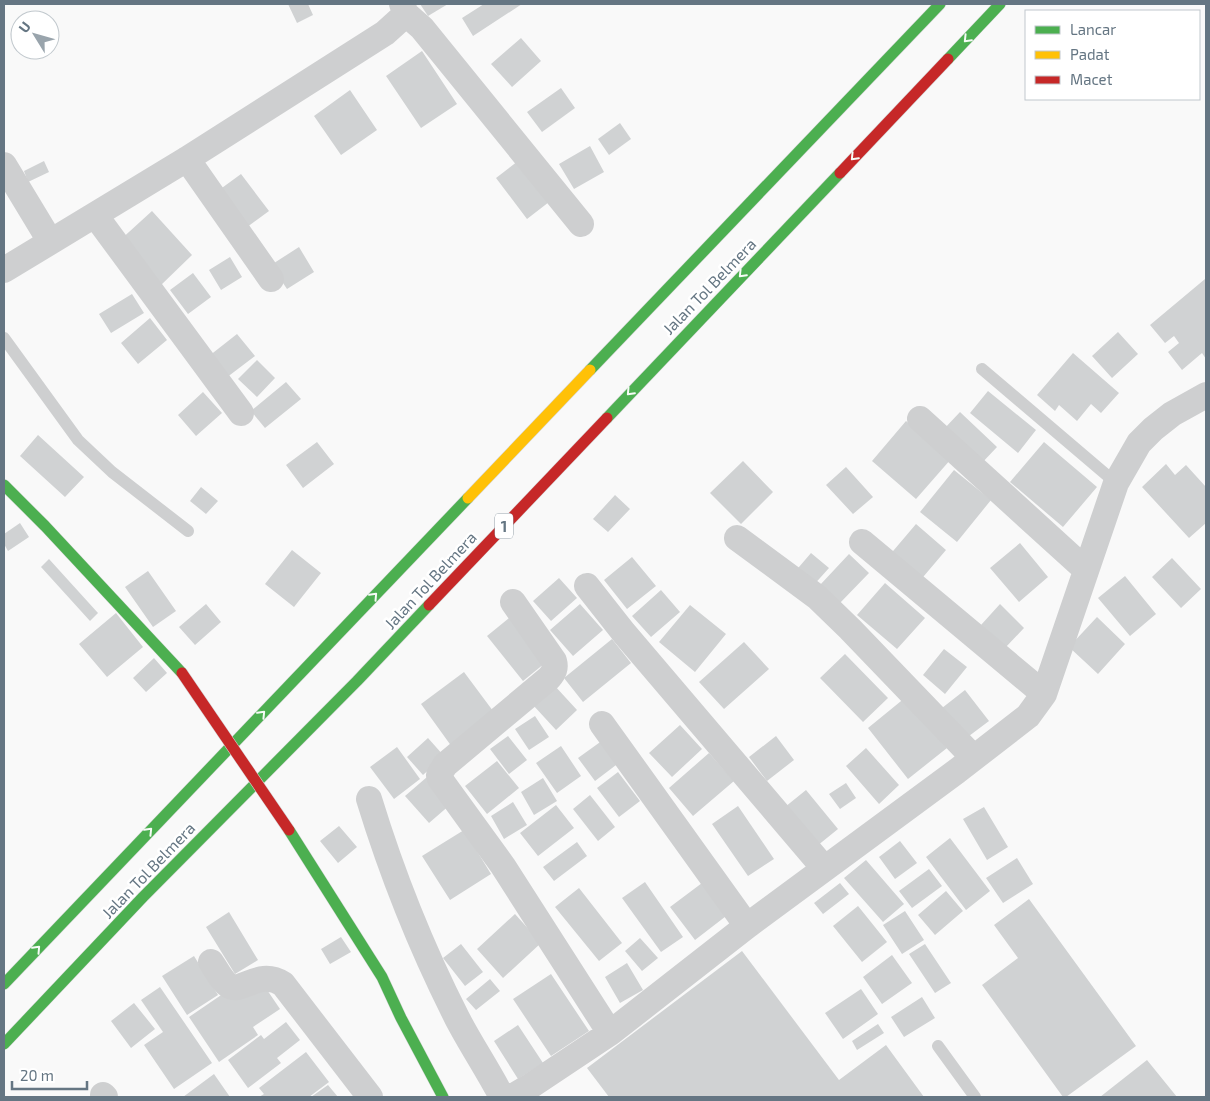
<svg xmlns="http://www.w3.org/2000/svg" width="1210" height="1101" viewBox="0 0 1210 1101" font-family="'Exo 2',sans-serif">
<rect width="100%" height="100%" fill="#f9f9f9"/>
<path fill="#d0d2d3" d="M288,4H308L313,15L297,23Z
M420,4H448L428,16Z
M484,4H522L473,36L462,18Z
M521,38L541,61L512,87L491,64Z
M422,51L457,104L421,128L386,76Z
M561,88L575,108L542,132L527,112Z
M350,90L377,130L341,155L314,116Z
M620,123L631,139L609,155L598,139Z
M590,146L604,172L574,189L559,164Z
M44,161L49,172L28,182L24,171Z
M518,161L549,202L527,219L496,178Z
M241,174L269,211L243,230L215,193Z
M152,211L192,255L159,287L118,242Z
M299,247L314,272L287,289L271,265Z
M230,257L242,277L221,290L209,270Z
M193,273L211,297L188,314L170,290Z
M1205,279L1206,359L1202,353L1182,370L1168,352L1179,343L1174,336L1165,343L1150,325Z
M132,294L144,313L111,333L99,314Z
M150,318L167,340L138,364L121,343Z
M1118,332L1138,354L1112,378L1092,356Z
M237,334L255,356L226,378L209,356Z
M1073,353L1119,393L1101,413L1091,404L1077,421L1059,405L1055,411L1037,395Z
M257,360L275,378L257,397L238,379Z
M286,382L301,399L265,428L251,411Z
M988,391L1036,430L1018,453L970,413Z
M203,392L222,413L196,436L178,415Z
M960,412L997,447L980,465L943,430Z
M906,421L951,459L916,499L872,461Z
M38,435L84,477L65,497L20,456Z
M317,442L334,464L303,488L286,465Z
M1044,442L1097,487L1063,527L1010,482Z
M743,461L773,492L741,524L710,493Z
M1166,464L1175,475L1186,465L1206,487V523L1189,538L1142,487Z
M846,467L873,497L853,514L826,485Z
M954,470L991,500L957,542L920,512Z
M201,487L218,501L206,514L190,501Z
M615,495L630,509L608,532L593,519Z
M20,523L29,537L8,551L4,544V534Z
M916,524L946,550L918,583L888,557Z
M1020,543L1048,577L1019,602L990,568Z
M292,550L321,573L294,607L265,584Z
M811,553L829,568L811,588L793,574Z
M849,554L869,573L839,604L820,585Z
M632,557L656,586L627,609L604,580Z
M1172,558L1201,589L1181,608L1152,577Z
M49,559L98,613L90,621L41,567Z
M148,571L176,611L153,627L125,587Z
M1125,576L1156,614L1130,636L1098,598Z
M559,578L577,598L551,621L533,601Z
M885,583L925,618L897,649L857,615Z
M661,590L680,612L651,637L632,616Z
M206,604L221,622L195,645L179,627Z
M580,604L603,630L573,656L550,630Z
M1000,604L1024,628L1005,648L981,625Z
M690,605L726,634L695,672L659,642Z
M116,613L143,647L107,677L79,644Z
M514,614L550,659L523,681L487,636Z
M1097,617L1125,644L1098,674L1069,647Z
M612,639L631,663L583,702L564,678Z
M744,642L769,669L724,709L699,682Z
M944,649L967,667L945,694L923,675Z
M845,654L888,698L863,722L820,678Z
M154,658L167,673L146,692L133,678Z
M464,672L496,715L452,747L421,704Z
M554,685L577,710L556,730L533,705Z
M965,690L989,721L965,739L942,708Z
M906,697L947,748L908,779L868,728Z
M535,716L549,737L529,750L515,729Z
M680,725L702,749L672,777L649,753Z
M508,736L527,760L509,774L490,749Z
M776,736L794,760L767,781L749,757Z
M428,738L444,756L423,775L407,757Z
M603,740L620,762L595,781L578,758Z
M561,746L581,776L557,793L536,763Z
M397,747L420,779L394,799L370,767Z
M866,748L899,785L879,804L846,766Z
M709,753L734,781L693,816L669,788Z
M497,761L519,788L487,814L465,786Z
M618,772L640,801L619,817L597,788Z
M427,777L451,804L429,823L405,796Z
M543,778L557,801L534,815L521,792Z
M846,783L856,798L840,809L829,794Z
M806,790L838,829L817,846L785,807Z
M590,795L615,827L598,841L573,809Z
M513,802L527,825L504,839L491,816Z
M556,805L574,828L538,856L520,833Z
M738,806L774,859L748,876L712,824Z
M984,807L1008,847L987,860L963,819Z
M339,826L357,847L338,863L320,841Z
M464,830L491,874L450,900L422,856Z
M950,838L990,891L966,910L926,857Z
M900,841L917,863L895,879L879,857Z
M577,842L587,856L554,881L543,867Z
M1017,858L1033,884L1003,903L986,878Z
M866,860L904,904L883,922L844,878Z
M929,869L942,886L912,908L899,891Z
M706,880L730,913L695,940L670,907Z
M645,882L683,937L661,952L622,898Z
M840,883L849,894L823,914L814,903Z
M579,888L622,943L599,961L555,907Z
M946,891L963,911L935,935L918,915Z
M1029,899L1136,1046L1066,1097H1063L982,985L1018,958L994,925Z
M858,906L887,942L862,962L833,926Z
M905,911L924,940L902,954L883,925Z
M229,912L258,960L235,974L206,927Z
M515,914L541,943L503,978L477,949Z
M341,937L351,952L330,964L321,949Z
M640,938L658,958L642,971L625,951Z
M461,944L483,972L465,986L443,958Z
M925,944L951,983L935,993L909,954Z
M742,951L839,1080L886,1045L924,1097H609L587,1068Z
M892,955L912,983L882,1004L863,977Z
M194,956L218,995L187,1015L162,976Z
M627,963L643,990L620,1003L605,977Z
M551,974L589,1031L551,1056L513,999Z
M490,979L500,991L476,1010L466,999Z
M261,981L280,1009L253,1027L258,1035L219,1062L189,1017L230,989Z
M160,987L212,1063L174,1089L144,1045L163,1032L141,1000Z
M861,989L878,1014L843,1039L825,1013Z
M922,997L935,1018L904,1037L891,1017Z
M134,1003L155,1029L131,1048L111,1021Z
M286,1022L300,1040L277,1058L281,1063L248,1088L228,1060L261,1035L264,1039Z
M878,1024L884,1033L857,1050L852,1041Z
M518,1025L543,1063L518,1079L494,1041Z
M306,1052L329,1082L309,1097H259L264,1094L259,1088Z
M1147,1060L1177,1097H1100Z
M214,1074L230,1097H183Z
M328,1085L338,1097H311Z"/>
<g fill="none" stroke-linecap="round" stroke-linejoin="round">
<defs>
<path id="fast" d="M948,59L1000,4
M590,370L940,4
M607,418L840,173
M4,485L45,526L182,673
M289,830L382,977L401,1018L443,1097
M4,984L468,498
M4,1044L143,897L357,681L429,605"/>
<path id="slow" d="M468,498L590,370"/>
<path id="jam" d="M840,173L948,59
M429,605L607,418"/>
</defs>
<use href="#fast" stroke="#d5d6d7" stroke-width="12"/>
<use href="#slow" stroke="#d5d6d7" stroke-width="12"/>
<use href="#jam" stroke="#d5d6d7" stroke-width="12"/>
<path stroke="#cecfd0" stroke-width="12" d="M4,338L78,440L112,472L188,531
M982,369L1116,483
M938,1046L975,1097"/>
<path stroke="#cecfd0" stroke-width="26" d="M406,14L422,28L581,224
M187,159L271,279
M4,165L50,241
M95,215L241,413
M4,270L187,159L385,33L406,14L402,4
M920,419L1086,570
M737,538L817,597L850,629L974,758
M862,542L1044,694
M587,586L624,633L824,868
M513,602L554,661C556,668 554,672 549,678L445,765L439,775L440,779L503,866L610,1033
M602,724L747,926
M369,799C392,874 421,947 457,1018C471,1045 488,1070 502,1097
M211,962C216,969 221,980 228,985C242,995 258,968 283,984L370,1097
M103,1095L105,1097
M512,1097L529,1087L610,1033L747,926L957,771L1028,716L1044,694L1116,483L1139,443L1153,429L1172,414L1206,395"/>
<use href="#fast" stroke="#4caf50" stroke-width="11"/>
<use href="#slow" stroke="#ffc107" stroke-width="11"/>
<use href="#jam" stroke="#c62828" stroke-width="11"/>
<defs>
<path id="jam-bridge" d="M182,673L289,830"/>
</defs>
<use href="#jam-bridge" stroke="#d5d6d7" stroke-width="12" stroke-linecap="butt"/>
<use href="#jam-bridge" stroke="#c62828" stroke-width="11"/>
</g>
<defs><path id="oneway-chevron" d="M-2-3.5L2.5 0L-2 3.5" fill="none" stroke-width="1.6" stroke-linecap="round" stroke-linejoin="round" transform="scale(1.25)"/></defs>
<g stroke="#f6fbf6">
<use href="#oneway-chevron" transform="translate(967 39) rotate(134)"/>
<use href="#oneway-chevron" transform="translate(854 157) rotate(134)"/>
<use href="#oneway-chevron" transform="translate(742 274) rotate(134)"/>
<use href="#oneway-chevron" transform="translate(630 392) rotate(133)"/>
<use href="#oneway-chevron" transform="translate(374 596) rotate(-47)"/>
<use href="#oneway-chevron" transform="translate(262 714) rotate(-46)"/>
<use href="#oneway-chevron" transform="translate(149 831) rotate(-46)"/>
<use href="#oneway-chevron" transform="translate(37 949) rotate(-47)"/>
</g>
<g text-anchor="middle" dominant-baseline="central" stroke-width="5" stroke-linejoin="round" paint-order="stroke">
<rect fill="#fff" stroke="#939fa8" stroke-width="1" x="495" y="513.5" width="18" height="25" rx="4"/>
<g font-size="15" font-weight="bold" fill="#657683">
<text x="504" y="526">1</text>
</g>
<g font-size="16" fill="#657683" stroke="#fff">
<text transform="translate(709 286) rotate(-46)">Jalan Tol Belmera</text>
<text transform="translate(430 580) rotate(-47)">Jalan Tol Belmera</text>
<text transform="translate(148 870) rotate(-46)">Jalan Tol Belmera</text>
</g>
</g>
<rect width="1210" height="1101" fill="none" stroke="#657683" stroke-width="10"/>
<rect x="1025" y="10" width="175" height="90" fill="#ffffff" stroke="#c1c8cd"/>
<rect x="1035" y="26" width="25" height="8" fill="#4caf50" stroke="#c1c8cd"/>
<text x="1070" y="35" font-size="15" fill="#657683">Lancar</text>
<rect x="1035" y="51" width="25" height="8" fill="#ffc107" stroke="#c1c8cd"/>
<text x="1070" y="60" font-size="15" fill="#657683">Padat</text>
<rect x="1035" y="76" width="25" height="8" fill="#c62828" stroke="#c1c8cd"/>
<text x="1070" y="85" font-size="15" fill="#657683">Macet</text>
<g transform="translate(35 35) rotate(307)"><circle r="24" fill="#ffffff" stroke="#c1c8cd"/>
<path d="M0-4L9 19L0 12L-9 19Z" fill="#99a4ac"/>
<text y="-8" font-size="14" font-weight="bold" text-anchor="middle" fill="#657683">U</text>
</g>
<path d="M12 1081v8h75v-8" fill="none" stroke="#657683" stroke-width="2.5"/>
<text x="20" y="1081" font-size="15" fill="#657683" stroke="#ffffff" stroke-width="4" paint-order="stroke">20 m</text>
</svg>
